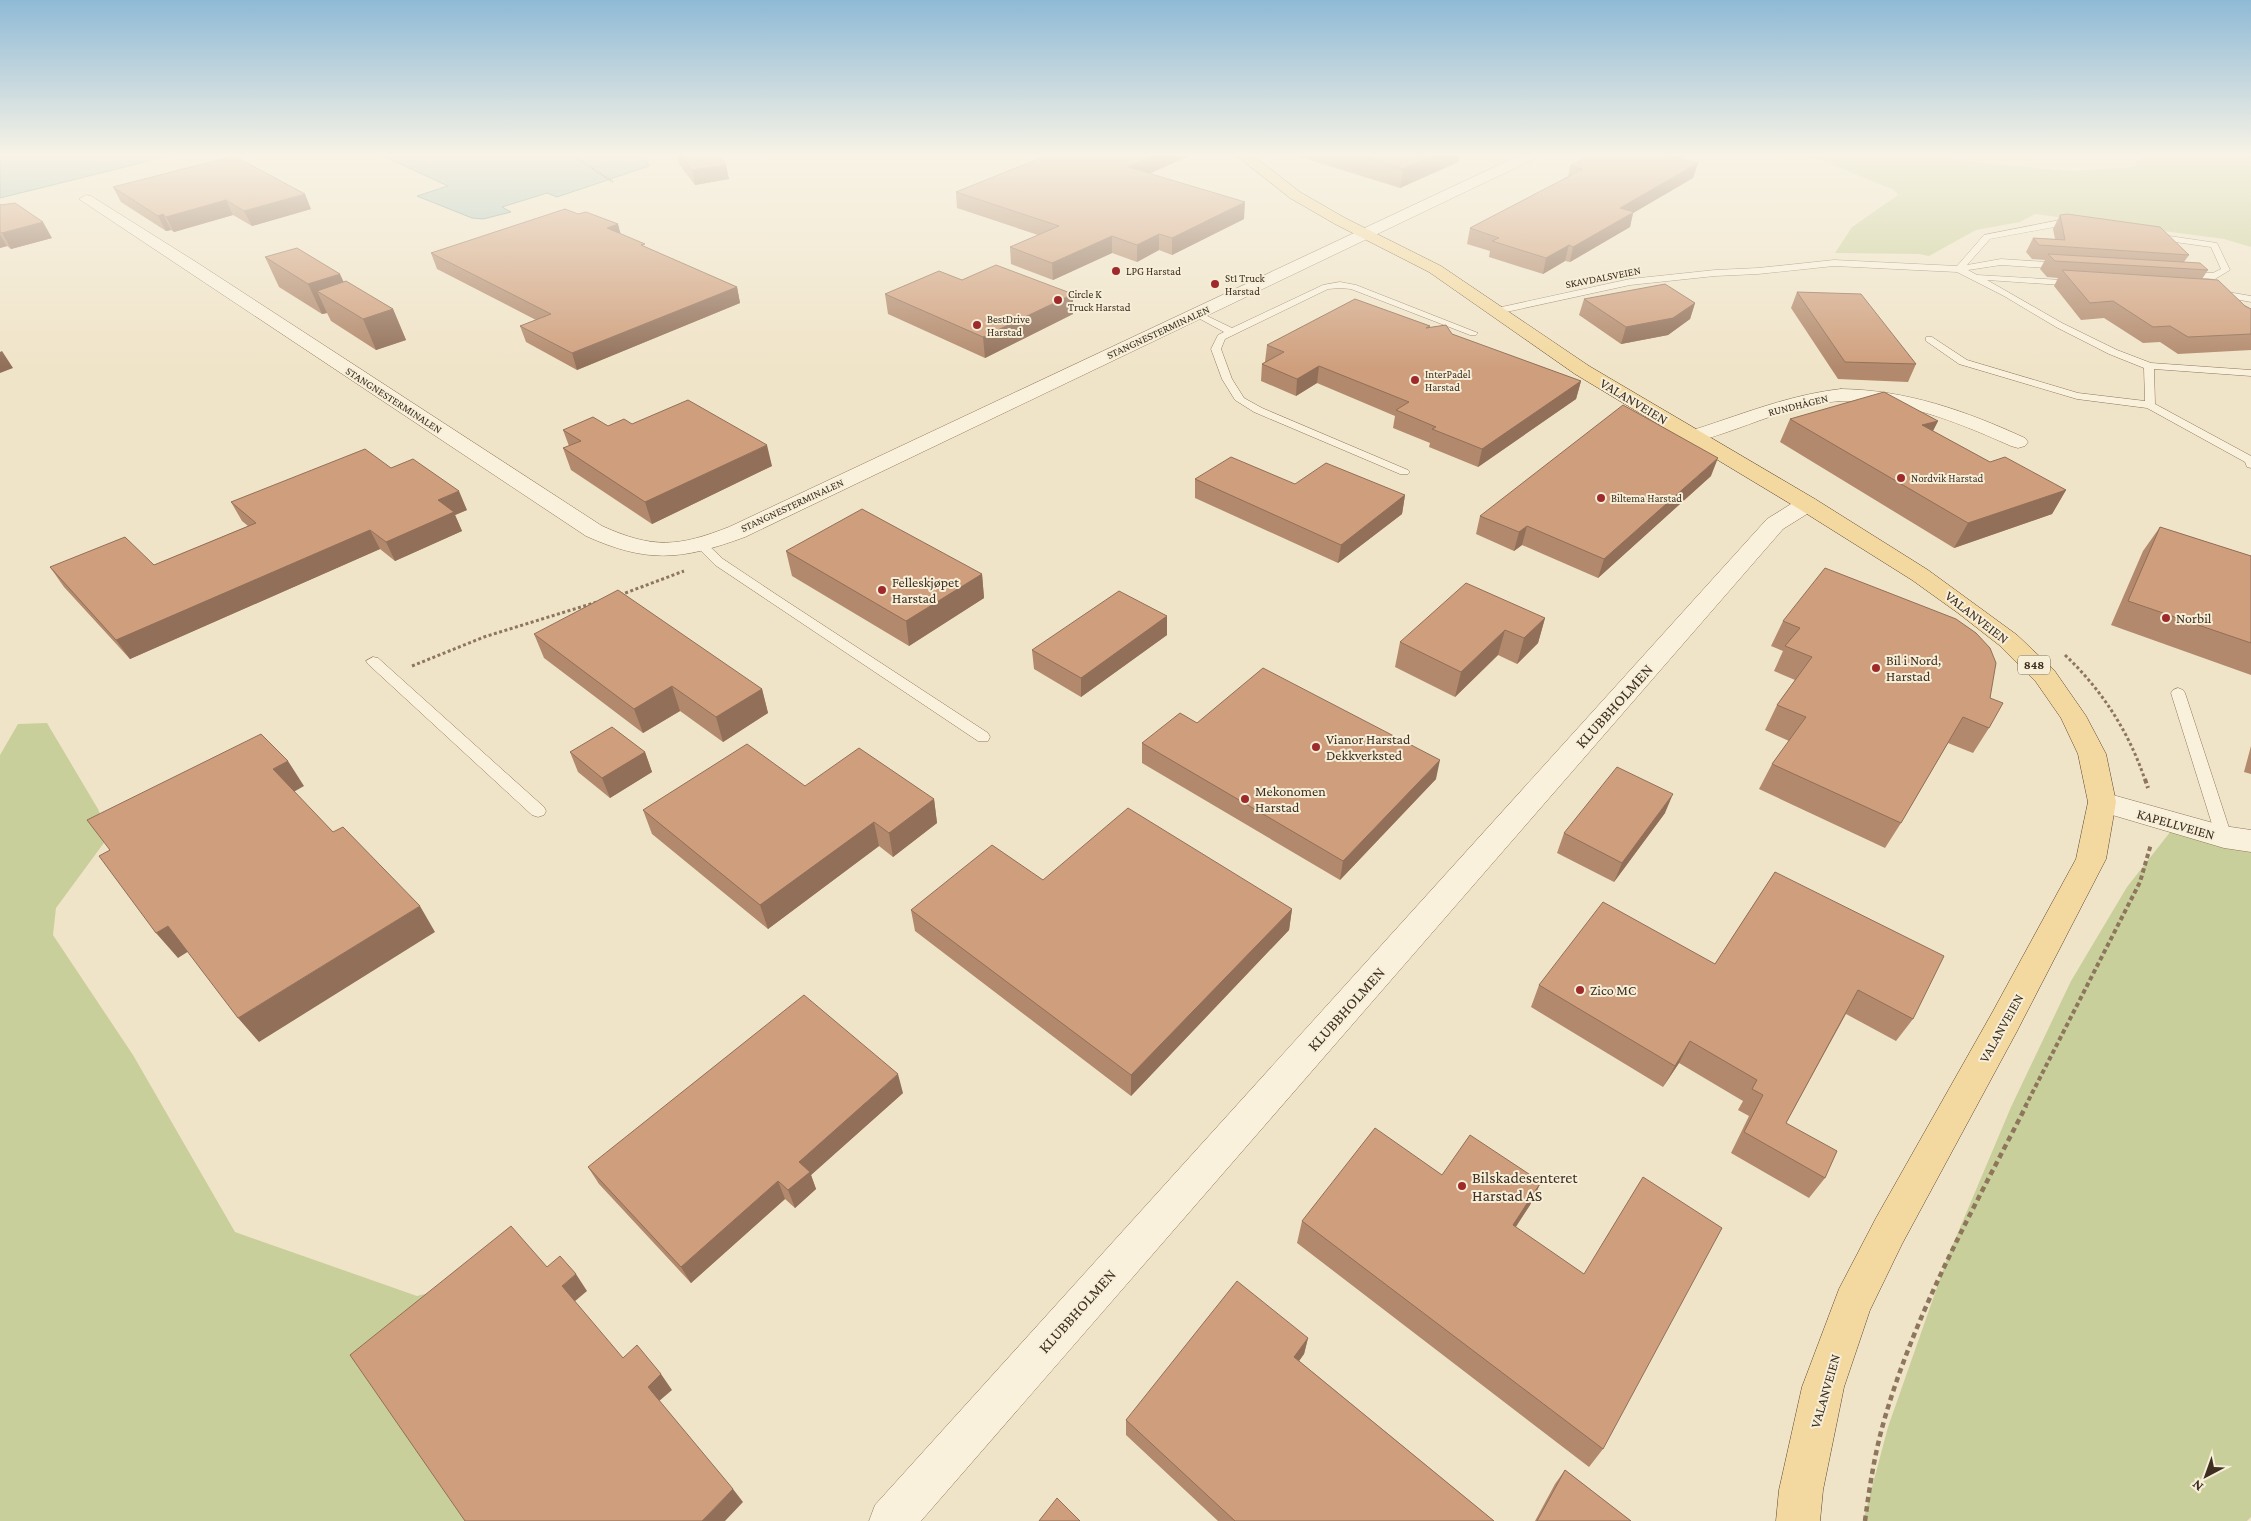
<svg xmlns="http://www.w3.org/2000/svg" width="2251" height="1521" viewBox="0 0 2251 1521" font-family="'Crimson Pro',serif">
<rect width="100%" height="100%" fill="#f0e4c8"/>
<path fill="#c9cf9b" d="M1808,155H1938L1978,163L2071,171L2132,167L2142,155H2251V247L2224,239L2035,214L2020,222L1976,230L1929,256L1919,254L1835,253L1852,227L1898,195L1894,190Z
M47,723L98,809L109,836L56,908L53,935L133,1055L235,1232L417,1296L456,1286L591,1521H0V755L18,724Z
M2178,822L2251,847V1517L2247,1521H1863L1888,1427L1948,1256L2011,1107L2071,981L2127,887Z"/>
<path fill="#a9c4bc" stroke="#6f938a" d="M0,155H173L0,198Z
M381,155H644L649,166L557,197L547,193L502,207L511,212L483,219L472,218L417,196L448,186Z"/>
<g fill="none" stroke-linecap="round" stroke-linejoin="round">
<defs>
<path id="service" d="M2060,220L2217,243L2230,270L2215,279L2001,265L1968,270L1977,275L2079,281L2081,283L2076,286L1987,280L2062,323L2117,350L2151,363L2251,370V376L2154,369L2155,404L2251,456V468L2247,467L2245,462L2147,408L2077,399L1959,364L1926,341V337H1932L1967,360L2078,393L2145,401L2144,368L2109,354L2056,327L2004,296L1957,272L1834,266L1758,274L1715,276L1630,285L1497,314L1492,311L1497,308L1630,279L1715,270L1758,268L1834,260L1957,266L1984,235ZM2060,226L2211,247L2221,269L2213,273L2001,259L1967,265L1990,239Z
M1340,282L1356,285L1478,333L1476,335H1470L1351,289L1340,288L1328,289L1225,339L1221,349L1232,379L1244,398L1262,408L1408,470L1410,472L1408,474H1400L1254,412L1235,400L1222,379L1211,349L1218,335L1224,332L1191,314L1193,312H1199L1232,328L1323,285Z
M2216,290L2251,296V302L2213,295V291Z
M702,542L706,543L723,559L777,595L988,733L990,737L988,741H978L715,565L696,546Z
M373,657L378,658L544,807L546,811L544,815L538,817L532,815L368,664L366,661Z
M2178,688L2183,690L2185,693L2232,837L2230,841L2224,843L2218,841L2216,837L2171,693L2173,690Z"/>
<path id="minor" d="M1520,155H1538L1536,158L745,537C682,560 648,564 586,536L79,199L86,195L91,196L196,262L602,526C653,549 678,547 729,527Z
M1841,389C1907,390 1966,411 2025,438L2028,442L2025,446L2018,448L2011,446C1946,417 1875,388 1802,407C1766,416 1731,433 1694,442L1687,440L1684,436L1687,432C1738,416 1787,395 1841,389Z
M1807,497L1815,499L1818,504L1815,509L1783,529L921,1521H869L875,1505L1767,519L1799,499Z
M2102,792L2224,826L2251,830V852L2224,848L2092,809L2088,802L2092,795Z"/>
<path id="primary" d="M1236,155H1252L1300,192L1345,218L1441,266L1589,366L1815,499L1928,570L2017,635L2054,670L2086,716L2106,754L2116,802L2106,859L2016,1033L1902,1244L1870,1310L1844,1387L1823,1490L1820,1521H1776L1779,1490L1802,1387L1839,1289L1876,1218L1992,1013L2076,859L2088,802L2078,754L2061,718L2036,682L1999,645L1958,613L1912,580L1799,509L1575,374L1429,272L1335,224L1290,198Z"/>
</defs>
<use href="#service" stroke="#8d765c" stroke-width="1"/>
<use href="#minor" stroke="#8d765c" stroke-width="1"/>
<use href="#primary" stroke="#5b4430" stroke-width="1"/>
<path stroke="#8d765c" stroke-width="2" stroke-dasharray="2 1" stroke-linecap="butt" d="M572,155L613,182"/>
<path stroke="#8d765c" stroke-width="3" stroke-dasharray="3 2.5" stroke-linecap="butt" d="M620,595L684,571
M2065,655C2102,690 2129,732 2145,780
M412,666L484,637L597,602"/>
<path stroke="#8d765c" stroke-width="4" stroke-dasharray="4.5 3" stroke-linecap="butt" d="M2145,779L2148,788
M2025,1107L2140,882L2151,844"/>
<path stroke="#8d765c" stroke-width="4.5" stroke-dasharray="5.5 4" stroke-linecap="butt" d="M1865,1521C1869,1490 1874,1458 1882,1428C1913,1315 1973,1210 2026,1106"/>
<use href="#service" fill="#faf1dc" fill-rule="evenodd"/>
<use href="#minor" fill="#faf1dc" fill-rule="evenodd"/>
<use href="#primary" fill="#f3d9a0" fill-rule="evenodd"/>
</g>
<path fill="#b2896c" d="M677,155H719L729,179L695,185L679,164Z
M1048,155H1191L1149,174L1244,219L1172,255L1159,250L1137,262L1112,253L1053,280L1011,264L1010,247L1038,235L957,208L956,192Z
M1294,155H1459L1458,162L1400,188Z
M1687,155L1680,159L1698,163L1693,178L1633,213L1630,227L1570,262L1565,261L1543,274L1489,257L1490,251L1467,244L1470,228L1568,177L1570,166Z
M113,187L311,209L252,226L233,215L174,232L171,230L166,231L121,202Z
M0,204L52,238L11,249L7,246L0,248Z
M2060,215L2189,255L2184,262L2208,270L2202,279L2251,309V350L2178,354L2160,342L2143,343L2104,318L2081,320L2054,286L2058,278L2047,277L2040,269L2045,260L2032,259L2026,252L2033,238L2055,239L2053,229Z
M621,234L646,247L737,287L740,303L577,370L526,342L520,326L536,320L437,269L431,253Z
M265,257L344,282L393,309L406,340L376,350L331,321L327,313L322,314L279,287Z
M962,280L1073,314L985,358L888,314L885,294Z
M1797,292L1916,364L1908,382L1838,379L1791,308Z
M1584,299L1695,303L1690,319L1668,335L1621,344L1579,315Z
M1430,328L1452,334L1581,381L1576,399L1478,467L1429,447L1430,443L1393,428L1395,416L1317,383L1296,396L1261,381L1262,364L1265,362L1267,345Z
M1790,419L1938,421L1933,431L1990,462L2066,490L2052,514L1954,548L1780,442Z
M632,424L772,466L652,524L571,470L563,448L569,446L563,430Z
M391,468L467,510L455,515L462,531L395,561L380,549L130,659L64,587L50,567L154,565L248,526L242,521L231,502Z
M1711,476L1598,578L1522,545L1514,551L1476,534L1480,516Z
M1195,479L1295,484L1405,495L1402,514L1338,563L1195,498Z
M2160,527L2251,556V675L2111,625L2143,551Z
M786,551L982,574L984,598L909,646L792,576Z
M1167,616V635L1081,697L1034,669L1032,650Z
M1545,618L1538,643L1517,664L1498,655L1455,697L1395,667L1400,642Z
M1783,621L1990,698L1989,728L1973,753L1948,743L1901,823L1885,848L1759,789L1772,764L1789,741L1765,730L1777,705L1795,680L1774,671L1783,651L1771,646Z
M534,634L762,689L768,713L723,742L680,711L643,733L544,658Z
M1197,723L1436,779L1340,880L1142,763V743Z
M2251,746V774L2244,772Z
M570,752H645L652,772L610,798L578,772Z
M934,799L937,823L893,857L879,846L768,929L652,834L643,810Z
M1665,813L1614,882L1557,853L1564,833Z
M1775,872L1913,1019L1896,1041L1846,1014L1786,1123L1825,1178L1809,1198L1731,1153L1749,1116L1738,1110L1743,1101L1679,1063L1663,1087L1531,1007L1539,985L1715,964Z
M1043,880L1292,909L1289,930L1131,1096L915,931L911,910Z
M903,1093L811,1175L816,1189L795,1208L785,1199L691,1283L599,1184L588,1167Z
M1442,1175L1541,1182L1530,1205L1516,1227L1603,1449L1589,1467L1297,1243L1302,1221Z
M1308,1338L1304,1354L1299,1361L1494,1521H1218L1126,1435V1420Z
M1565,1470L1631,1521H1535L1555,1484Z"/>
<path fill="#916f58" d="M1156,155H1191L1127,183L1128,167Z
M1435,155H1459L1458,162L1400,188L1403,169Z
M1665,155H1687L1661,169Z
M1698,163L1693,178L1633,213L1630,227L1570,262L1573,247L1620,208Z
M726,165L729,179L695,185L692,170Z
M305,194L311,209L252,226L244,211Z
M226,200L233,215L174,232L166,217Z
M1245,202L1244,219L1172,255V238Z
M163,214L171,230L166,231L158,216Z
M43,222L52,238L11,249L2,233Z
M618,224L622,239L607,228Z
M0,234L7,246L0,248Z
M1159,234V250L1137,262V245Z
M1112,236V253L1053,280L1052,263Z
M1569,245L1565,261L1543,274L1546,258Z
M340,274L354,304L317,291L327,313L322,314L308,284Z
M737,287L740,303L577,370L572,353Z
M1073,294V314L985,358L983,337Z
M1695,303L1690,319L1668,335L1621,344L1626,327Z
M393,309L406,340L376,350L363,319Z
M2,351L13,368L0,373V352Z
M1319,366L1317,383L1296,396L1297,379Z
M1581,381L1576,399L1478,467L1482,449Z
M1938,421L1926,444L1922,425Z
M767,445L772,466L652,524L645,502Z
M1718,458L1711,476L1598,578L1604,559Z
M2066,490L2052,514L1954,548L1968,523Z
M459,491L467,510L455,515L462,531L395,561L386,542L438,500Z
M1405,495L1402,514L1338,563L1341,545Z
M1527,526L1522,545L1514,551L1519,532Z
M370,530L380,549L130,659L116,640Z
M982,574L984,598L909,646L906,621Z
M1167,616V635L1081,697V678Z
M1545,618L1538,643L1517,664L1524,638Z
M1505,630L1498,655L1455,697L1461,672Z
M672,686L680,711L643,733L634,709Z
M762,689L768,713L723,742L716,717Z
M645,752L652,772L610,798L602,778Z
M1440,760L1436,779L1340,880L1343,861Z
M288,761L304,786L290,794L273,769Z
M1673,794L1665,813L1614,882L1622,863Z
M934,799L937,823L893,857L889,833Z
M874,822L879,846L768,929L760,905Z
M420,906L435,932L259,1042L238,1018Z
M1292,909L1289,930L1131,1096V1075Z
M168,926L189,951L178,958L156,933Z
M1690,1041L1679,1063L1663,1087L1675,1066Z
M898,1074L903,1093L811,1175L816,1189L795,1208L788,1190L799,1162Z
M778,1181L785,1199L691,1283L681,1267Z
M1541,1182L1530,1205L1502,1247L1513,1225Z
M576,1274L587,1291L574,1302L562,1286Z
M1308,1338L1304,1354L1291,1372L1294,1357Z
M661,1374L672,1390L658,1402L648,1387Z
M733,1489L743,1502L725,1521H702Z"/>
<path fill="#cf9f7d" stroke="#916f58" d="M680,155H719L726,165L692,170Z
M1048,155H1156L1128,167L1245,202L1172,238L1159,234L1137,245L1112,236L1052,263L1010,247L1059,226L956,192Z
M1356,155H1435L1403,169Z
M1591,155H1666L1698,163L1620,208L1634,212L1573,247L1569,245L1546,258L1492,241L1499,238L1470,228L1583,169L1570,166Z
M234,156L305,194L244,211L226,200L166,217L163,214L158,216L113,187Z
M15,203L43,222L2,233L0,232V204L1,205Z
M565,209L578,214L586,212L618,224L607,228L645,244L641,245L737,287L572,353L520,326L551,314L431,253Z
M2067,214L2160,227L2189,255L2039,245L2033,238L2065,240L2060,215Z
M297,248L340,274L308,284L265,257Z
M2048,254L2200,263L2208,270L2055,261Z
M996,265L1073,294L983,337L885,294L939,271L962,280Z
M2062,270L2218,280L2245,306L2251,309V334L2188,337L2170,326L2153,327L2113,301L2090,303Z
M346,281L393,309L363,319L317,291Z
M1665,284L1695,303L1673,318L1626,327L1584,299Z
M1797,292L1861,294L1916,364L1845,362Z
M1355,299L1430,326L1426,328L1446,325L1452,334L1581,381L1482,449L1432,429L1436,427L1396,410L1409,402L1319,366L1297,379L1262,364L1284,352L1267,345Z
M1884,392L1938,421L1922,425L1990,462L2005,457L2066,490L1968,523L1790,419Z
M688,400L767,445L645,502L563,448L581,441L563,430L593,417L608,426L624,419L632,424Z
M1623,405L1718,458L1604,559L1527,526L1519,532L1480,516Z
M365,449L391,468L413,459L459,491L438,500L454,512L386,542L370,530L116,640L50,567L125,537L154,565L256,523L231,502Z
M1231,457L1295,484L1326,463L1405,495L1341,545L1195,479Z
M862,509L982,574L906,621L786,551Z
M2160,527L2251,556V643L2128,601Z
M1825,568L1956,619L1976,633L1990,648L1996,663L1990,698L2003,703L1989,728L1963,717L1901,823L1772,764L1806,717L1777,705L1812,657L1785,646L1800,628L1783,621Z
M1466,583L1545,618L1524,638L1505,630L1461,672L1400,642Z
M618,590L762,689L716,717L672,686L634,709L534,634Z
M1119,591L1167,616L1081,678L1032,650Z
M1263,668L1440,760L1343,861L1142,743L1180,713L1197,723Z
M612,727L645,752L602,778L570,752Z
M261,734L288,761L273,769L333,832L343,827L420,906L238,1018L168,926L156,933L99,856L110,850L87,820Z
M747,744L805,786L859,748L934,799L889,833L874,822L760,905L643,810Z
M1617,767L1673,794L1622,863L1564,833Z
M1128,808L1292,909L1131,1075L911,910L992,845L1043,880Z
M1775,872L1944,956L1913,1019L1858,990L1786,1123L1837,1151L1825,1178L1744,1132L1763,1095L1752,1089L1757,1080L1690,1041L1675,1066L1539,985L1603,902L1715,964Z
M804,995L898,1074L799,1162L810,1172L788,1190L778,1181L681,1267L588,1167Z
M1375,1128L1442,1175L1470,1135L1541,1182L1513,1225L1584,1274L1643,1177L1722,1228L1603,1449L1302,1221Z
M511,1226L547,1267L560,1256L576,1274L562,1286L623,1358L637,1345L661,1374L648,1387L733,1489L702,1521H465L350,1355Z
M1237,1281L1308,1338L1294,1357L1494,1521H1235L1126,1420Z
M1565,1470L1631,1521H1537Z
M1057,1498L1080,1521H1039Z"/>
<linearGradient id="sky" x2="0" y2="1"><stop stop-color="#8fbad6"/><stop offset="0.42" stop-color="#f8f3e6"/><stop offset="1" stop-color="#f8f3e6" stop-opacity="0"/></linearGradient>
<rect width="2251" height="368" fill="url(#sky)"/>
<g fill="#9e2a2b" stroke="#f7eed8" stroke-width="2">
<circle cx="1116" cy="271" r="5"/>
<circle cx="1215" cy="284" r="5"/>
<circle cx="1058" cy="300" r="5"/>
<circle cx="977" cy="325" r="5"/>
<circle cx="1415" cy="380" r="5"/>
<circle cx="1901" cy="478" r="5"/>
<circle cx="1601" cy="498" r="5"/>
<circle cx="882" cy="590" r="5"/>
<circle cx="2166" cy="618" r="5"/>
<circle cx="1876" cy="668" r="5"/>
<circle cx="1316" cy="747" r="5"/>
<circle cx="1245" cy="799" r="5"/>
<circle cx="1580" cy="990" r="5"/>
<circle cx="1462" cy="1186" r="5"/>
</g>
<g text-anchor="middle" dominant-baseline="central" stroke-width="4" stroke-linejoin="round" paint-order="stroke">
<g font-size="11" fill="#3d2e20" stroke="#f7eed8" text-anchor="start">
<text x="1126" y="271">LPG Harstad</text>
<text x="1225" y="278">St1 Truck<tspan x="1225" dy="13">Harstad</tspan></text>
<text x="1068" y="294">Circle K<tspan x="1068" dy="13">Truck Harstad</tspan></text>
<text x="987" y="319">BestDrive<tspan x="987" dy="13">Harstad</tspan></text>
<text x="1425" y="374">InterPadel<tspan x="1425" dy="13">Harstad</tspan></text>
<text x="1911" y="478">Nordvik Harstad</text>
<text x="1611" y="498">Biltema Harstad</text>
</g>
<g font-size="11" fill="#3d2e20" stroke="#f7eed8">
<text transform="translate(1603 277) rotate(-11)">SKAVDALSVEIEN</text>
<text transform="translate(1158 332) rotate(-25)">STANGNESTERMINALEN</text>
<text transform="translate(394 400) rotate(33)">STANGNESTERMINALEN</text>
<text transform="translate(1798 405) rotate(-14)">RUNDHÅGEN</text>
<text transform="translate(792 505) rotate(-25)">STANGNESTERMINALEN</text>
</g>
<rect fill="#f7eed8" stroke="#756857" stroke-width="1" x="2018" y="655.5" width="32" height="19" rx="4"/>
<g font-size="12" font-weight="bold" fill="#3d2e20">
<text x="2034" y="665">848</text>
</g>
<g font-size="14" fill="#3d2e20" stroke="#f7eed8">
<text transform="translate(1634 401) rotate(31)">VALANVEIEN</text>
<text transform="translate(1977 617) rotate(38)">VALANVEIEN</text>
<text transform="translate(2176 824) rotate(16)">KAPELLVEIEN</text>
<text transform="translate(2001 1028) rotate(-61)">VALANVEIEN</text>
<text transform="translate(1825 1391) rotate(-74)">VALANVEIEN</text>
</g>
<g font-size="14" fill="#3d2e20" stroke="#f7eed8" text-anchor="start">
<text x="892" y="582">Felleskjøpet<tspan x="892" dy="16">Harstad</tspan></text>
<text x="2176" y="618">Norbil</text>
<text x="1886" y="660">Bil i Nord,<tspan x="1886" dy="16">Harstad</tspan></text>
<text x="1326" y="739">Vianor Harstad<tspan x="1326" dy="16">Dekkverksted</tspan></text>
<text x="1255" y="791">Mekonomen<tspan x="1255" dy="16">Harstad</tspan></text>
<text x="1590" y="990">Zico MC</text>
</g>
<g font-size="16" fill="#3d2e20" stroke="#f7eed8">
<text transform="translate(1614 706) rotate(-48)">KLUBBHOLMEN</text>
<text transform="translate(1346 1009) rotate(-48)">KLUBBHOLMEN</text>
<text transform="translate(1077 1311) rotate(-48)">KLUBBHOLMEN</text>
</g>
<g font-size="16" fill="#3d2e20" stroke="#f7eed8" text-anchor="start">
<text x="1472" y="1177">Bilskadesenteret<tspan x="1472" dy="18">Harstad AS</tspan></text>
</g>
</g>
<g transform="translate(2206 1476) rotate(221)" stroke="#f7eed8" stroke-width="4" paint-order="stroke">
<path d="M0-4L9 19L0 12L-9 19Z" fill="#3d2e20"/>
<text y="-8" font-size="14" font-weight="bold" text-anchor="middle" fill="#3d2e20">N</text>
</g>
</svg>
